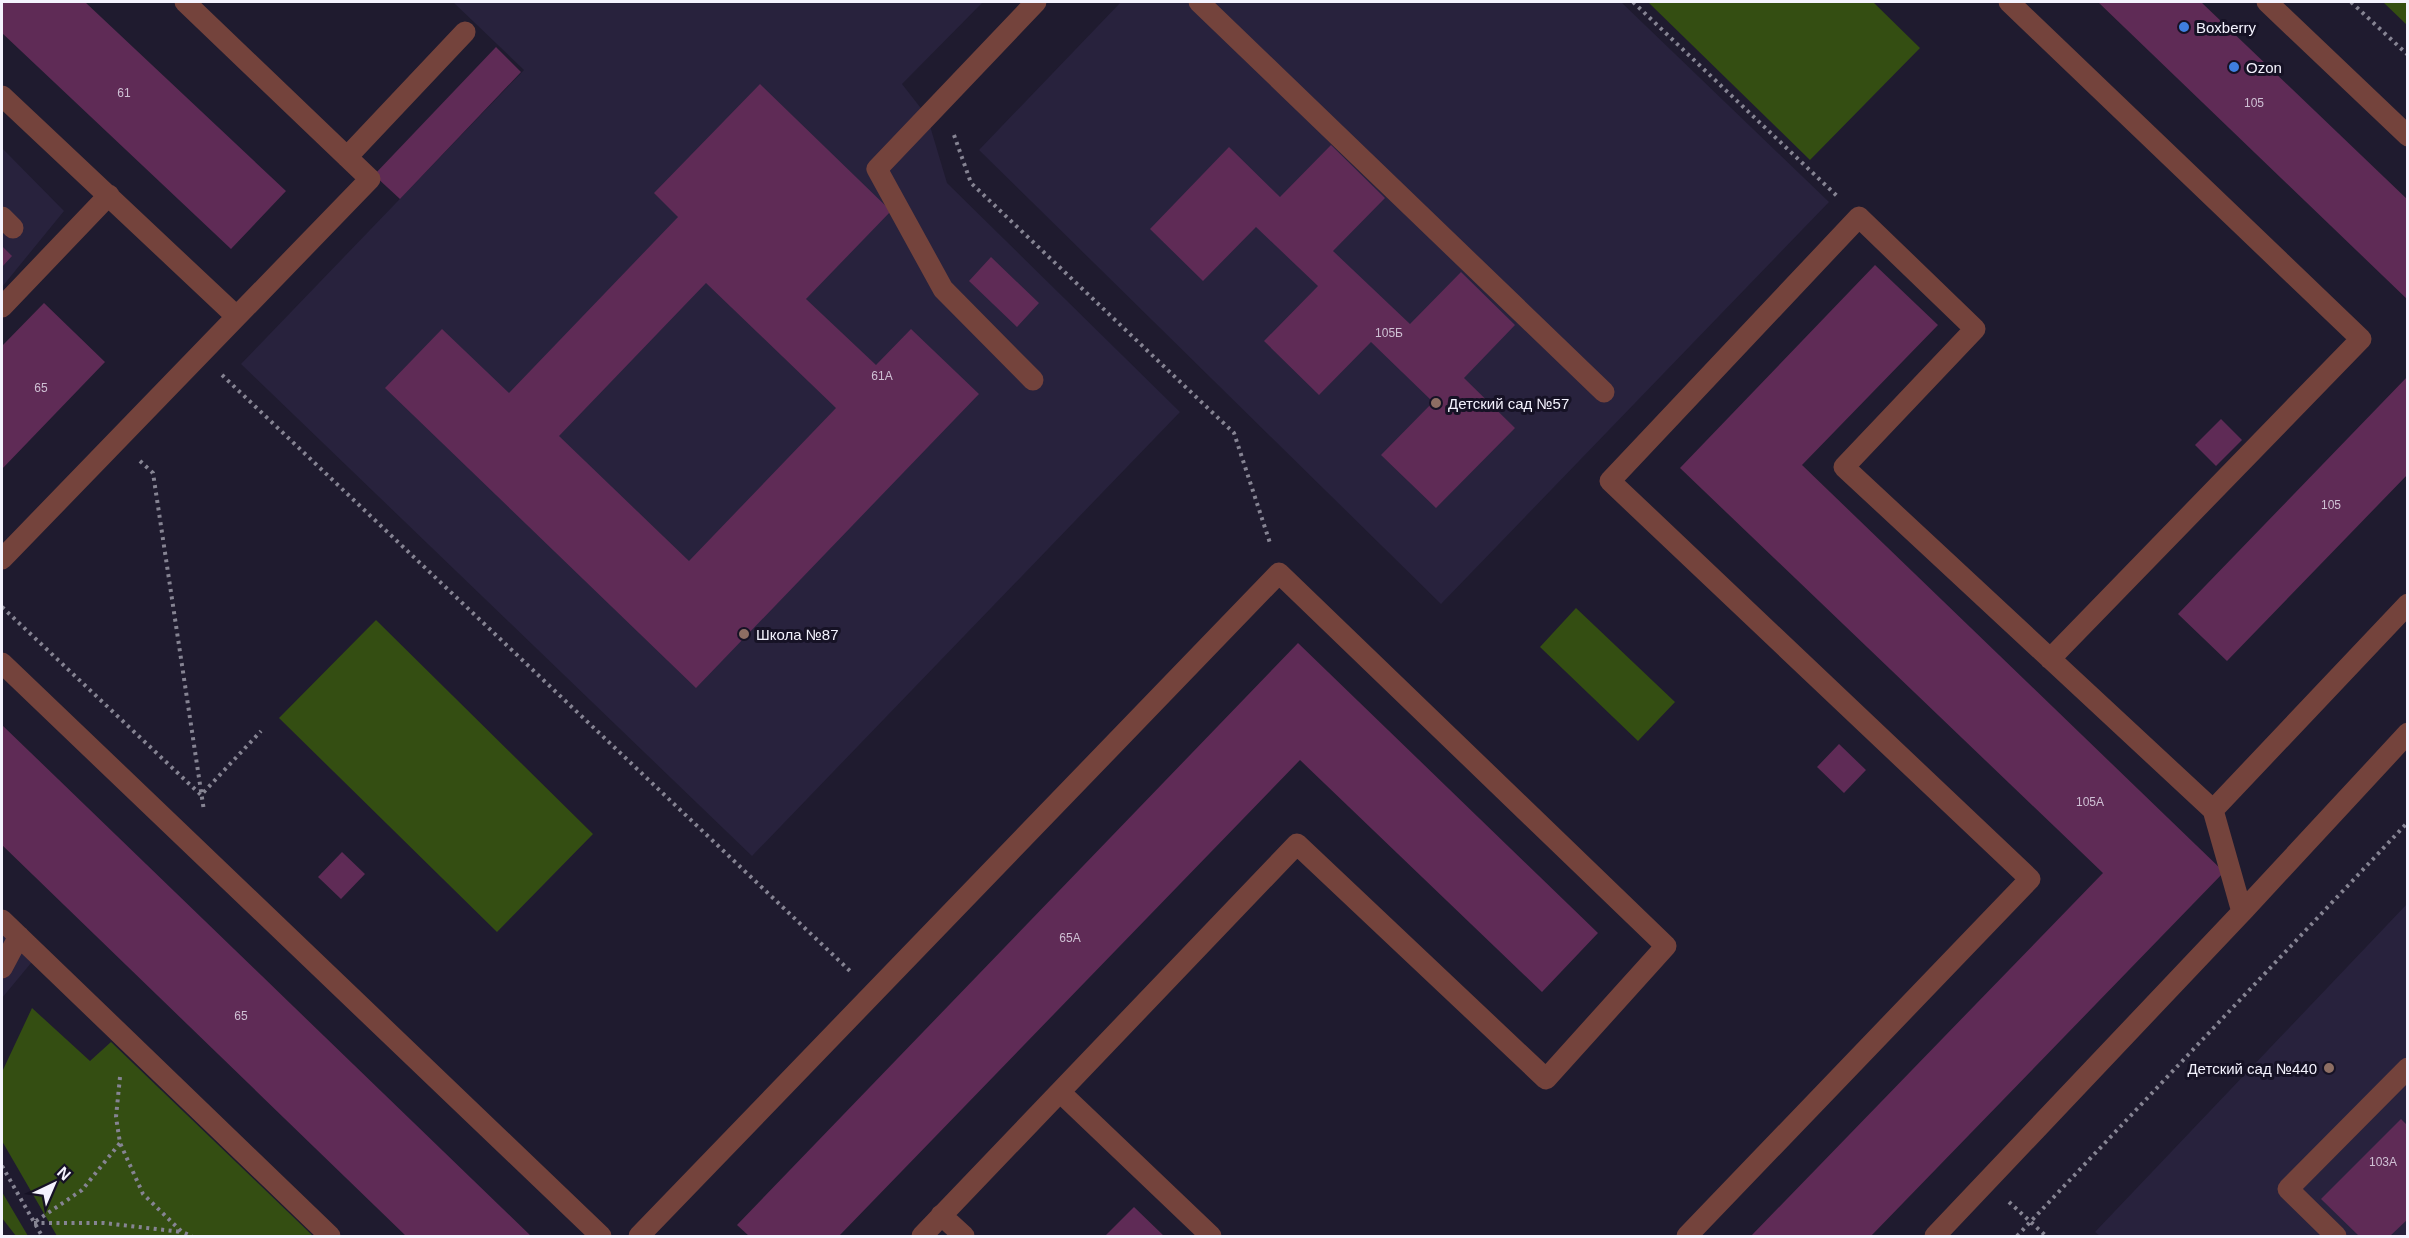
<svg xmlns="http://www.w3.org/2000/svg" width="2409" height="1238" viewBox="0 0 2409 1238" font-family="Arial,sans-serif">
<rect width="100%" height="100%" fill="#1f1b2f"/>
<path fill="#28223d" d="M453,2H983L902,84L927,116L947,183L1180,412L752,856L241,364L524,70Z
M1121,2H1621L1829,202L1441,604L979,150Z
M2,148L64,211L2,287Z
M2407,904V1236H2100L2095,1232Z
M2,913L41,951L2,998Z"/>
<path fill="#344e12" d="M1648,2H1873L1920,48L1810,160Z
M2383,2H2407V25Z
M1576,608L1675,702L1638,741L1540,647Z
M376,620L593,834L497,932L279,718Z
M32,1008L90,1061L111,1042L313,1236H57L2,1141V1072Z
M2,1192L28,1236H16L2,1218Z"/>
<path fill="#5f2b56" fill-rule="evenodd" d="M2,2H85L286,191L231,249L2,33Z
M2098,2H2201L2408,200V300Z
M496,47L521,72L400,199L374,175Z
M760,84L891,211L806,299L876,365L911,329L979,394L696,688L385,388L442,329L509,393L678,217L654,193ZM706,283L836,408L689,561L559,436Z
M1331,145L1385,198L1333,251L1410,324L1461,272L1515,325L1464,378L1515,428L1436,508L1381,455L1433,402L1371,342L1319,395L1264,341L1318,286L1256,227L1203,281L1150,229L1229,147L1280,197Z
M2,246L12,256L2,267Z
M991,257L1039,303L1017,327L969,281Z
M1875,265L1938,325L1802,465L2224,872L1871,1236H1751L2103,873L1680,468Z
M44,303L105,362L2,469V346Z
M2408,376V474L2227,661L2178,614Z
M2221,419L2242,440L2216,466L2195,445Z
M1298,643L1598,933L1542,992L1300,760L839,1236H749L737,1225Z
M2,725L58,779L531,1236H406L2,845Z
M1839,744L1866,770L1844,793L1817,767Z
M342,852L365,874L341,899L318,877Z
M2401,1119L2408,1126V1219L2390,1236H2359L2321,1199Z
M1134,1207L1164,1236H1105Z"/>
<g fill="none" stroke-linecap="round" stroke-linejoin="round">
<path stroke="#868493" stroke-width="4" stroke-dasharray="3 4.5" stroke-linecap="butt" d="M1633,2L1837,196
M2351,2L2408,55
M954,135L971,183L1234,433L1270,543
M222,375L850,971
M140,461L153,473L204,811
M2,607L201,795L261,731
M120,1077L116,1117L120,1143L143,1194L182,1232L192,1236
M2,1166L42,1236
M2009,1202L2046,1236
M36,1221L82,1190L120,1143
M34,1223H104L182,1232
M2017,1236L2408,822"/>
<path stroke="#74433c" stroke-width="21" d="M1199,2L1604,392
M2009,2L2361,339L2050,659
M2267,2L2408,136
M2,96L236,316
M347,157L465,32
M2,217L13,228
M2,307L109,195
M1033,380L943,289L877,169L1036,2
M2,559L370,179L185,2
M2,663L601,1236
M2242,912L2408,733
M2,920L330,1236
M2,968L19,936
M1060,1092L1211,1236
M941,1215L964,1236
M639,1236L1279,573L1666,946L1546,1079L1297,844L922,1236
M1687,1236L2030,879L1610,481L1859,217L1975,329L1844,467L2213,810
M1935,1236L2242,912L2213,810L2408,604
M2336,1236L2288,1189L2408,1068"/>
</g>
<g fill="#3f7fe0" stroke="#161225" stroke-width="2">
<circle cx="2184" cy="27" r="6"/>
<circle cx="2234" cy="67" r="6"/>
</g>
<g fill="#8d6e63" stroke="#161225" stroke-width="2">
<circle cx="1436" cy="403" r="6"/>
<circle cx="744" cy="634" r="6"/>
<circle cx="2329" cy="1068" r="6"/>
</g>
<g text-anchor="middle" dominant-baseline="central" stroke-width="6" stroke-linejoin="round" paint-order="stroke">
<g font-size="12" fill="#cfc1d4">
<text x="124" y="93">61</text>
<text x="2254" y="103">105</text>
<text x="1389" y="333">105Б</text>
<text x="882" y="376">61А</text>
<text x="41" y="388">65</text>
<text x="2331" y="505">105</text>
<text x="2090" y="802">105А</text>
<text x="1070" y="938">65А</text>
<text x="241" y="1016">65</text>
<text x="2383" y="1162">103А</text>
</g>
<g font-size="15" fill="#f4f3fe" stroke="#161225" text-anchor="start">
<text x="2196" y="27">Boxberry</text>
<text x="2246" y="67">Ozon</text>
<text x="1448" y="403">Детский сад №57</text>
<text x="756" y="634">Школа №87</text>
<text x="2317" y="1068" text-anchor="end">Детский сад №440</text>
</g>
</g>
<rect width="2409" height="1238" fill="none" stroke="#f4f3fe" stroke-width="6"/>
<g transform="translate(54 1184) rotate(44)" stroke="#161225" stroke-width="4.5" paint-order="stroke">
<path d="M0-4.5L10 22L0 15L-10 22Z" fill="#f4f3fe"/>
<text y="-9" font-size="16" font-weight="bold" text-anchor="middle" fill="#f4f3fe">N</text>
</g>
</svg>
